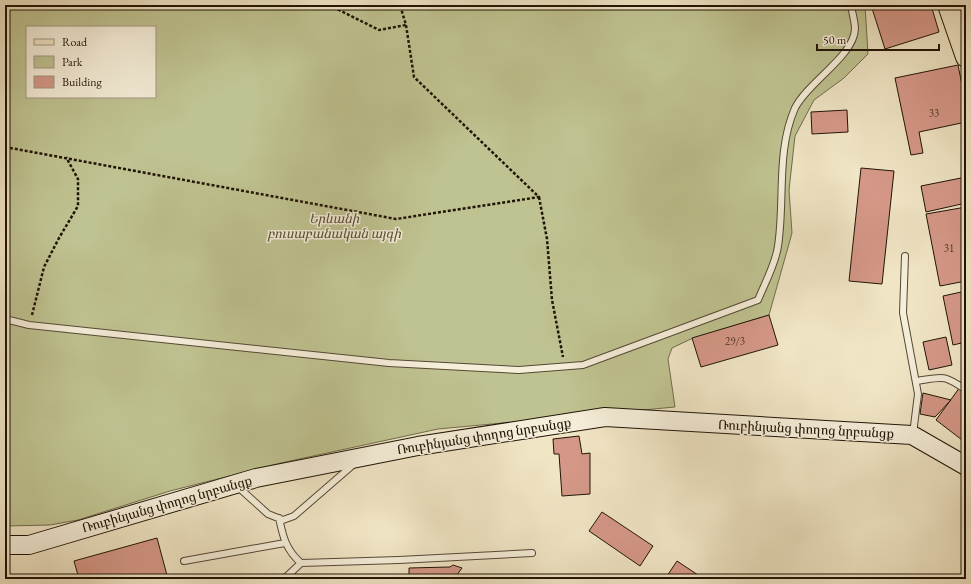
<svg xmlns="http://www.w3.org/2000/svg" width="971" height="584" viewBox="0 0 971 584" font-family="'EB Garamond','Noto Serif Armenian',serif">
<rect width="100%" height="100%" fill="#f0e5c5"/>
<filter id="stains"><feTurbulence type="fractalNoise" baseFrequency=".005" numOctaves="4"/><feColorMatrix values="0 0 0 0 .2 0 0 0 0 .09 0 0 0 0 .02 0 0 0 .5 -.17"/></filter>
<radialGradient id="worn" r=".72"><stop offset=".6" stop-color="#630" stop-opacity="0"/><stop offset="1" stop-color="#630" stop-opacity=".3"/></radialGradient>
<path fill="#bfc391" stroke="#706c4c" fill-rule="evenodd" d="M5,5H865L868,54L844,78L814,100L795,136L789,190L792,233L769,315L693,338L672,348L668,359L675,407L438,429L281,463L170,491L78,520L50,525L5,526ZM27,27H155V97H27Z"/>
<path fill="#d59888" stroke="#201406" d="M871,5H931L939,32L885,49Z
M958,65L966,105V122L919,132L923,153L911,155L895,78Z
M847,110L848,132L812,134L811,112Z
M861,168L894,171L882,284L849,281Z
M966,177V203L926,212L921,186Z
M966,207V281L940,286L926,214Z
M966,291V342L953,345L943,296Z
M769,315L778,345L701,367L692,338Z
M946,337L952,365L929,370L923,342Z
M960,387L966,392V443L936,420Z
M923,393L951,400L935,417L920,414Z
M579,436L582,454L590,453V494L562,496L559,454H554L553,439Z
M602,512L653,546L640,566L589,531Z
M157,538L168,579H79L74,561Z
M677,561L704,579H665Z
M453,565L462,568L454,579H409V568L450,567Z
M528,577L543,579H528Z"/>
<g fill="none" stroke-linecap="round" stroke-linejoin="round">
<defs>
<path id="lane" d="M905,256L903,313L918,394L913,434
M5,319L29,325L389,363L519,370L583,365L758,300C764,285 776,263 778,246C785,201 776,151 795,108C808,82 854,56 855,29C855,21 852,13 851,5
M917,381C943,377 943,374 966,390
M237,486L268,514L283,520L294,516L354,464
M279,518C283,537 286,550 301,563L399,560L532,553
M184,561L285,543
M284,579L301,563"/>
<path id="secondary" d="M5,545H29L256,478L418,446L605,417L912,435L966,466"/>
<path id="primary" d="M948,5L966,57"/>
</defs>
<use href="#lane" stroke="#544836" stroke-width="8"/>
<use href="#secondary" stroke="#201406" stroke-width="20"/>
<use href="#primary" stroke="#201406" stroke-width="22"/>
<path stroke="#201406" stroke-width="2.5" stroke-dasharray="3 2" stroke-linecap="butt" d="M329,5L379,30L406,25
M5,147L396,219L539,197L414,77L406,25L400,5
M539,197L547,239L552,300L563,357
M32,315L44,267L59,238L78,206V179L66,157"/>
<use href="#lane" stroke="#f5eed9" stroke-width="6"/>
<use href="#secondary" stroke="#f5eed9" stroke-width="18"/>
<use href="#primary" stroke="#f0e5c5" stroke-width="20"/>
</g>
<g text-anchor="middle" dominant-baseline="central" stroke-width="3" stroke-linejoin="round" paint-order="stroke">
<g font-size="11" fill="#4d3526">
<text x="934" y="113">33</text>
<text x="949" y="248">31</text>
<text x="735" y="341">29/3</text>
</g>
<g font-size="13" font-style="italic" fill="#585137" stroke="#f5eed9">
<text x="334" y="218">Երևանի<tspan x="334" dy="15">բուսաբանական այգի</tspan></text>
</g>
<g font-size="13" fill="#201406" stroke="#f5eed9">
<text transform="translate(806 429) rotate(3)">Ռուբինյանց փողոց նրբանցք</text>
<text transform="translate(484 436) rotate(-9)">Ռուբինյանց փողոց նրբանցք</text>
<text transform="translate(167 504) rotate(-16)">Ռուբինյանց փողոց նրբանցք</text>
</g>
</g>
<rect width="971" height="584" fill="none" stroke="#f0e5c5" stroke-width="20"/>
<rect x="6" y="6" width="959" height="572" fill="none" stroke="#201406" stroke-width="2"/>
<rect x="10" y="10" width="951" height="564" fill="none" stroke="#201406"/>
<rect x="26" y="26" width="130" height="72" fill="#f5eed9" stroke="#a09785"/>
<rect x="34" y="39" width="20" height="6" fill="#f0e5c5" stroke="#a09785"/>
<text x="62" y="46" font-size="12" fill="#201406">Road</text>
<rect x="34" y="56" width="20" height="12" fill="#bfc391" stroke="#a09785"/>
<text x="62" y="66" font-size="12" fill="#201406">Park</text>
<rect x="34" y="76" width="20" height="12" fill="#d59888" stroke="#a09785"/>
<text x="62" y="86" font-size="12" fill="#201406">Building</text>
<path d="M817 44v6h122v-6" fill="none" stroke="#201406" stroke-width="2"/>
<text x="823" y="44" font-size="12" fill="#201406" stroke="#f5eed9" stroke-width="3" paint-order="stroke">50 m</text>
<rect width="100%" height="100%" filter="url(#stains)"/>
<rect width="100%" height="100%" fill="url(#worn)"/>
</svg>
